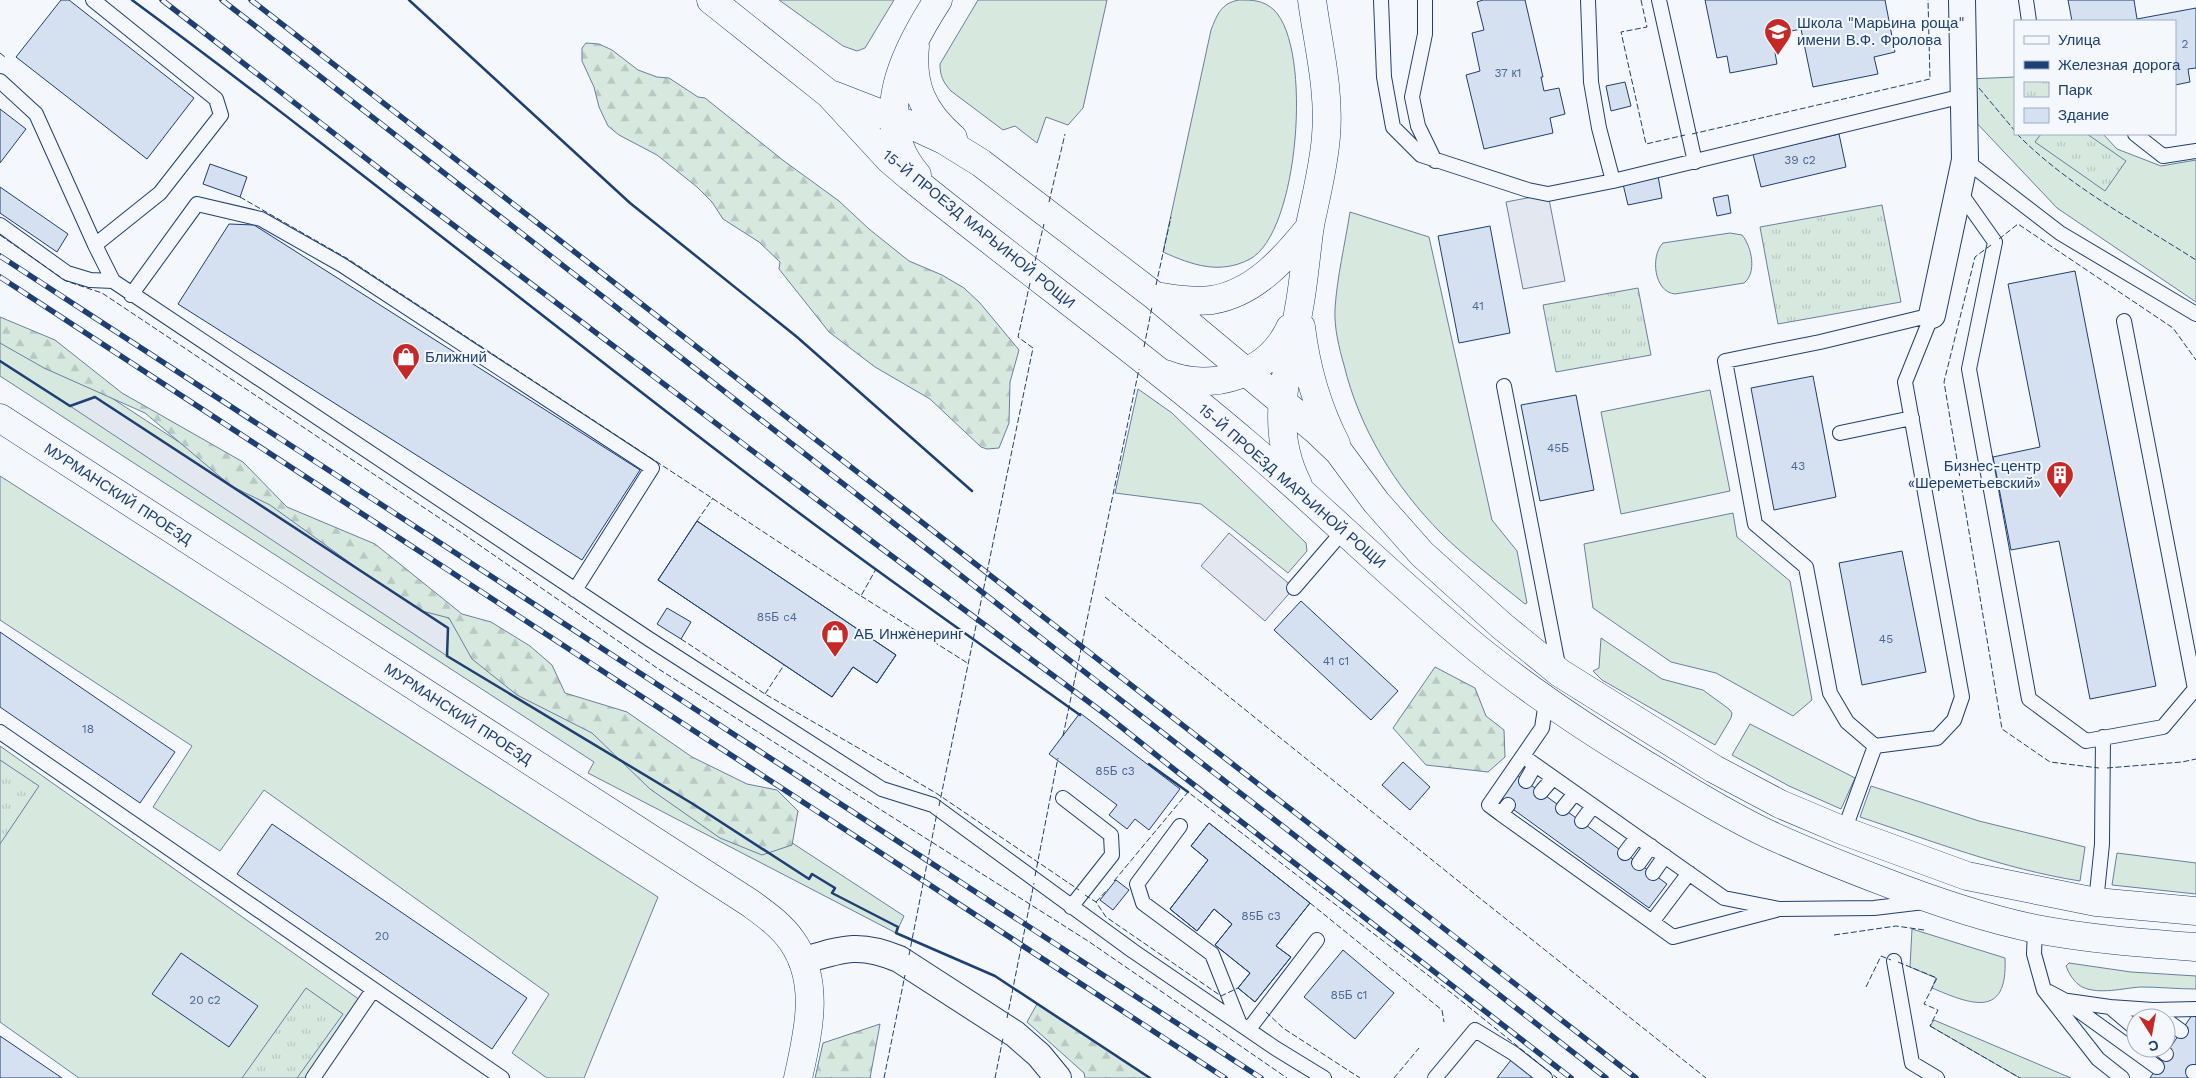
<svg xmlns="http://www.w3.org/2000/svg" width="2196" height="1078" viewBox="0 0 2196 1078" font-family="'Work Sans',sans-serif">
<defs>
<pattern id="forest-firs" width="22" height="20" patternUnits="userSpaceOnUse" patternTransform="scale(1.25)"><rect width="22" height="20" fill="#d7e8df"/><path d="M5 1l3.5 6h-7zM16 11l3.5 6h-7z" fill="#b8c8c3"/></pattern>
<pattern id="park-tufts" width="24" height="20" patternUnits="userSpaceOnUse" patternTransform="scale(1.25)"><rect width="24" height="20" fill="#d7e8df"/><path d="M3 7l-1-3M5 7V3M7 7l1-3M15 17l-1-3M17 17v-4M19 17l1-3" fill="none" stroke="#b8c8c3"/></pattern>
</defs>
<rect width="100%" height="100%" fill="#f4f7fb"/>
<path fill="#d7e8df" stroke="#687fa3" d="M779,0H894L865,48L857,51L843,46Z
M978,0H1107L1083,108L1068,125L1046,117L1037,143L1015,126L1003,130L951,91C943,82 940,76 940,64Z
M1239,0C1253,0 1263,0 1274,10C1313,48 1299,233 1250,259C1220,275 1192,265 1163,252L1211,30C1217,15 1221,3 1239,0Z
M2015,77V134H2103L2117,149L2161,166L2196,160V302L2057,208L1971,117L1968,79Z
M1350,212L1429,237L1492,520L1517,551L1527,603L1525,604C1497,581 1467,559 1441,533C1396,488 1359,428 1344,365C1339,348 1334,327 1335,309C1337,277 1345,244 1350,212Z
M1730,233L1742,235C1752,247 1757,273 1744,283L1675,294C1654,292 1650,256 1663,243Z
M0,325L904,916L896,933L588,773L594,762L0,376Z
M1138,389L1172,413L1306,543L1307,551L1288,573L1201,504L1115,493Z
M1710,390L1730,491L1621,514L1601,412Z
M0,476L658,897L584,1078H547L512,1053L549,994L264,790L220,851L153,807L192,746L0,620Z
M1733,513L1737,537L1790,581L1812,700L1793,716L1716,673L1671,662L1593,608L1584,544Z
M1601,638L1662,679L1703,690L1729,709L1732,713L1731,718L1715,745L1602,680L1593,671L1599,668Z
M1750,724L1855,778L1841,809L1789,786L1732,755Z
M0,746L360,1000L305,1078H79L0,1022Z
M1871,786L1979,821L2085,847L2080,881C2004,869 1932,841 1860,817Z
M2117,853L2196,863V894L2112,885Z
M1912,929L2005,958C2008,1020 1970,1004 1932,988L1936,978L1910,967Z
M2069,963L2131,972L2196,976V989C2178,989 2159,987 2141,987C2123,988 2100,995 2082,987C2074,982 2069,974 2066,966Z
M1934,1020L2071,1078H2020L1930,1026Z"/>
<path fill="url(#forest-firs)" stroke="#687fa3" d="M586,43L599,44L612,50L638,70L657,77L669,78L698,97L705,98L784,161L839,201L869,229L909,261L942,275L964,288L980,303L1019,350L1010,382L1009,423L999,448L987,449L981,447L930,399L875,367L829,332L779,269L780,262L759,242L723,219L712,202L697,187L657,155L619,135L608,126L599,107L594,87L582,61V48Z
M0,317L55,340L122,393L243,462L287,507L375,544L462,614L491,622L530,646L552,665L565,693L627,712L692,757L747,784L777,790L798,811L792,845L762,855L720,838L650,789L592,733L517,695L472,659L449,618L403,606L378,583L270,505L231,486L145,413L44,368L0,343Z
M1435,667L1475,688L1486,716L1504,730L1505,757L1488,772L1426,765L1393,728Z
M1037,1004L1150,1078H1085L1084,1073L1027,1022Z
M880,1024L870,1078H815L823,1043Z"/>
<path fill="url(#park-tufts)" stroke="#687fa3" d="M2041,134H2087L2126,161L2105,191L2035,142Z
M1882,205L1901,302L1778,324L1760,227Z
M1638,288L1651,355L1556,372L1543,305Z
M0,760L39,786L0,844Z
M306,988L343,1014L297,1078H242Z"/>
<path fill="#e3e8f0" stroke="#687fa3" d="M1548,194L1565,281L1523,289L1506,202Z
M95,397L448,628L447,656L70,406Z
M1229,533L1294,588L1265,621L1201,566Z"/>
<path fill="#d5e0f0" stroke="#1d3f73" d="M61,0H69L194,98L147,159L16,57Z
M1525,0L1543,77H1541L1544,91L1559,88L1565,114L1550,118L1553,133L1484,149L1466,75L1480,71L1472,33L1484,30L1477,2L1483,0Z
M1705,0H1885L1895,52L1874,57L1878,74L1813,87L1801,29L1772,35L1777,64L1730,73L1727,56L1717,58Z
M2068,0H2134L2137,19L2196,8V68L2188,69L2190,82L2175,85V21H2072Z
M1625,82L1631,106L1611,111L1606,86Z
M0,109L26,129L0,163Z
M1839,134L1846,167L1761,187L1753,154Z
M210,164L247,177L240,197L203,184Z
M1658,176L1662,198L1628,205L1623,184Z
M0,187L68,234L57,252L0,213Z
M1728,195L1731,213L1717,216L1713,198Z
M229,224L254,225L640,470L582,560L178,304Z
M1490,226L1510,333L1459,343L1438,236Z
M2075,271L2156,686L2090,699L2059,541L2011,550L1993,457L2040,447L2008,284Z
M1813,376L1836,497L1774,510L1751,388Z
M1576,395L1594,490L1540,501L1521,405Z
M697,521L896,655L877,683L853,667L832,697L658,580Z
M697,521L896,655L877,683L853,667L832,697L658,580Z
M1902,551L1926,672L1862,685L1839,563Z
M1301,601L1398,691L1371,720L1274,630Z
M667,608L691,622L681,639L657,624Z
M0,632L175,752L140,803L0,707Z
M1080,713L1180,789L1149,830L1135,819L1127,829L1109,815L1117,805L1049,754Z
M1403,762L1430,787L1410,810L1382,785Z
M1517,775L1667,884L1649,908L1499,799Z
M1209,823L1310,903L1276,946L1291,957L1255,1002L1238,988L1250,973L1215,945L1232,924L1214,909L1197,931L1170,909L1208,860L1191,846Z
M1209,823L1310,903L1276,946L1291,957L1255,1002L1238,988L1250,973L1215,945L1232,924L1214,909L1197,931L1170,909L1208,860L1191,846Z
M272,824L527,998L492,1049L237,874Z
M1116,880L1129,890L1113,910L1100,900Z
M1343,950L1394,993L1355,1039L1304,997Z
M181,953L258,1006L229,1047L152,994Z
M2196,1009V1067L2189,1078H2150Z
M0,1036L62,1078H0Z
M1511,1060L1533,1078H1497Z"/>
<g fill="none" stroke-linecap="round" stroke-linejoin="round">
<defs>
<path id="lane" d="M93,0L216,99L221,115L160,193L95,245L113,281L649,639L882,789L933,805L1133,951L1275,1048L1324,1078
M1381,0L1384,77L1393,127L1421,155L1528,190L1548,194L1613,181
M1425,0V34L1412,97L1418,126L1435,161
M1588,0L1591,82L1599,128L1613,181L1963,96
M1659,0L1695,162
M2026,0L2029,21
M0,81L36,114L95,245
M2135,134L2163,156L2196,151
M1965,160L2060,233L2196,314
M1959,191L1995,242L1969,369L2029,699L2086,741L2163,727L2195,689L2124,321
M0,225L67,273L90,280L113,281
M131,295L197,204L261,219L342,265L652,468L575,590
M1932,315L1905,382L1962,697L1954,720L1937,738L1875,746L1847,722L1830,693L1806,567L1755,524L1725,361L1820,342Z
M1504,386L1559,670
M1840,433L1912,418
M1294,588L1344,530
M0,732L502,1078
M1524,757L1724,898L1779,909L1874,908L1924,902
M1526,781L1535,765
M1541,792L1553,778
M1063,798L1111,835L1112,855L1071,907
M1508,805L1501,814L1673,937L1776,910
M1563,808L1575,793
M1501,814L1489,805L1542,728L1546,702
M1582,821L1593,806
M1180,826L1137,884L1143,903L1212,954L1239,1022
M1844,831L1875,746
M1625,853L1637,837
M1639,863L1651,846
M1653,873L1665,856
M2096,902L2102,844L2103,737
M1652,922L1689,873
M2035,929L2034,954L2044,990L2098,1059L2122,1078
M1894,961L1912,1063L1937,1078
M2049,992L2064,1000L2157,1067
M2068,1001L2110,1007L2136,1029
M2110,1007L2153,1010L2163,1018
M2153,1010L2196,1009
M2166,1020L2181,1031
M1249,1029L1317,940
M2159,1048L2166,1054
M2193,1072H2196
M313,1078L373,990
M1435,1078L1475,1030L1513,1053L1545,1078"/>
<path id="street" d="M1932,315L1965,160L1962,0
M802,961C842,949 859,942 899,959L1015,1034L1039,1055L1058,1078"/>
<path id="secondary" d="M711,0L829,94L889,159L910,177C1021,267 1138,351 1247,444C1327,512 1401,587 1483,653C1539,698 1599,737 1661,774C1696,795 1731,817 1768,834C1805,851 1843,866 1882,881C1931,900 1983,918 2036,929C2088,939 2143,943 2196,947
M915,46C911,86 923,112 953,138
M833,95L918,128L944,140L981,163L1155,296L1316,430L1339,452L1376,502L1422,554L1502,626L1560,673L1714,769L1780,804L1844,831L1967,876L2096,902L2196,911
M917,175C869,120 905,51 938,0
M1155,296C1174,299 1193,302 1212,300C1255,293 1285,258 1310,227
M1301,327C1306,368 1317,407 1336,444
M1165,374C1212,393 1269,374 1290,328
M0,418L750,903C765,914 781,925 792,941C821,982 808,1033 798,1078
M1298,485C1267,425 1289,370 1299,308C1304,281 1306,253 1310,225C1316,196 1324,165 1326,136C1330,90 1318,45 1312,0"/>
</defs>
<use href="#lane" stroke="#1d3f73" stroke-width="16"/>
<use href="#street" stroke="#1d3f73" stroke-width="28"/>
<use href="#secondary" stroke="#1d3f73" stroke-width="29"/>
<use href="#lane" stroke="#f4f7fb" stroke-width="14"/>
<use href="#street" stroke="#f4f7fb" stroke-width="26"/>
<use href="#secondary" stroke="#f4f7fb" stroke-width="28"/>
<defs>
<path id="rail" d="M162,0L403,187L881,548L1105,714L1180,774L1571,1078
M222,0L1606,1078
M251,0L1636,1078
M0,256L1261,1078
M0,277L1225,1078"/>
</defs>
<use href="#rail" stroke="#1d3f73" stroke-width="5.5"/>
<use href="#rail" stroke="#f4f7fb" stroke-width="4" stroke-dasharray="11" stroke-linecap="butt"/>
<path stroke="#1d3f73" stroke-width="1" stroke-dasharray="6 2.5" stroke-linecap="butt" d="M1641,0L1647,27L1621,32L1646,144L1685,135
M0,53L5,57
M1979,88L2015,131
M1692,134L1930,79L1928,0
M2017,134C2068,186 2135,221 2196,260
M240,197L348,259L861,596L876,569
M1049,202L1065,134
M0,235L66,281L102,293L459,531L657,668L1088,941L1287,1078
M1999,239L2018,224L2173,328L2196,360
M1991,245L1975,257L1944,382L2002,729L2050,762L2099,768
M1035,261L1044,224
M1156,285L1171,217
M1144,347L1152,307
M697,521L713,498
M861,596L969,664
M1105,597L1462,884L1706,1078
M681,639L765,694L936,793L1079,890
M765,694L784,665
M1063,736L1139,369
M2107,768L2182,762L2196,759
M939,806L1033,348L1018,337L1030,283
M1035,876L1058,758
M1114,881L1188,792L1454,995L1557,1078
M1085,895L1096,902L1106,917L1221,996L1238,988
M1096,902L1108,889
M1310,903L1442,1010L1444,1022
M1834,935L1896,926L1924,930
M909,955L937,813
M1898,962L1937,978L1924,1004L1938,1010L1930,1026
M1866,987L1881,956L1891,960
M1266,1012L1283,1028L1360,1078
M1007,1018L1034,883
M1930,1026L2020,1078
M884,1078L905,975
M995,1078L1003,1038
M1394,1078L1419,1048"/>
<path stroke="#1d3f73" stroke-width="2.5" d="M132,0C334,149 529,307 728,459C843,548 962,631 1080,715
M409,0L630,203L797,337L972,491
M0,361L70,406L95,397L448,628L447,656L693,804L809,879L812,874L835,888L832,893L898,927L896,933L995,976L1150,1078
M1149,764L1188,792"/>
</g>
<defs>
<symbol id="school-pin" viewBox="-11 -11 22 30"><path d="M0 17L-7.5 6A9.5 9.5 0 1 1 7.5 6Z" fill="#c62828" stroke="#f4f7fb"/><path d="M0-5L7-2L0 1L-7-2ZM-4 1L0 2.5L4 1V4Q0 6-4 4Z" fill="#fff"/></symbol>
<symbol id="shop-pin" viewBox="-11 -11 22 30"><path d="M0 17L-7.5 6A9.5 9.5 0 1 1 7.5 6Z" fill="#c62828" stroke="#f4f7fb"/><path d="M-5-2.5h2.3a2.7 3.5 0 0 1 5.4 0H5L5.5 6h-11ZM-1.5-2.5h3a1.5 2.3 0 0 0-3 0Z" fill="#fff"/></symbol>
<symbol id="building-pin" viewBox="-11 -11 22 30"><path d="M0 17L-7.5 6A9.5 9.5 0 1 1 7.5 6Z" fill="#c62828" stroke="#f4f7fb"/><path d="M-4-6H4V6H1V3H-1V6H-4ZM-2.5-4.3h1.7v1.8h-1.7ZM.8-4.3h1.7v1.8H.8ZM-2.5-1h1.7V.8h-1.7ZM.8-1h1.7V.8H.8Z" fill="#fff"/></symbol>
</defs>
<g fill-rule="evenodd">
<use href="#school-pin" x="1762" y="16" width="32" height="43"/>
<use href="#shop-pin" x="390" y="341" width="32" height="43"/>
<use href="#building-pin" x="2044" y="459" width="32" height="43"/>
<use href="#shop-pin" x="819" y="618" width="32" height="43"/>
</g>
<g text-anchor="middle" dominant-baseline="central" stroke-width="4" stroke-linejoin="round" paint-order="stroke">
<g font-size="12" fill="#4b6792">
<text x="2185" y="44">2</text>
<text x="1508" y="73">37 к1</text>
<text x="1800" y="160">39 с2</text>
<text x="1478" y="306">41</text>
<text x="1558" y="448">45Б</text>
<text x="1798" y="466">43</text>
<text x="777" y="617">85Б c4</text>
<text x="1886" y="639">45</text>
<text x="1336" y="661">41 с1</text>
<text x="88" y="729">18</text>
<text x="1115" y="771">85Б с3</text>
<text x="1261" y="916">85Б с3</text>
<text x="382" y="936">20</text>
<text x="1349" y="995">85Б с1</text>
<text x="205" y="1000">20 с2</text>
</g>
<g font-size="15" fill="#1d3f73" stroke="#f4f7fb" text-anchor="start">
<text x="1797" y="23">Школа "Марьина роща"<tspan x="1797" dy="17">имени В.Ф. Фролова</tspan></text>
<text x="425" y="357">Ближний</text>
<text x="2041" y="466" text-anchor="end">Бизнес-центр<tspan x="2041" dy="17">«Шереметьевский»</tspan></text>
<text x="854" y="634">АБ Инженеринг</text>
</g>
<g font-size="15" fill="#1d3f73" stroke="#f4f7fb">
<text transform="translate(979 229) rotate(39)">15-Й ПРОЕЗД МАРЬИНОЙ РОЩИ</text>
<text transform="translate(1292 486) rotate(41)">15-Й ПРОЕЗД МАРЬИНОЙ РОЩИ</text>
<text transform="translate(118 494) rotate(33)">МУРМАНСКИЙ ПРОЕЗД</text>
<text transform="translate(458 714) rotate(33)">МУРМАНСКИЙ ПРОЕЗД</text>
</g>
</g>
<rect x="2014" y="20" width="162" height="115" fill="#f4f7fb" stroke="#9eadc5"/>
<rect x="2024" y="36" width="25" height="8" fill="#f4f7fb" stroke="#9eadc5"/>
<text x="2058" y="45" font-size="15" fill="#1d3f73">Улица</text>
<rect x="2024" y="61" width="25" height="8" fill="#1d3f73" stroke="#9eadc5"/>
<text x="2058" y="70" font-size="15" fill="#1d3f73">Железная дорога</text>
<rect x="2024" y="82" width="25" height="15" fill="url(#park-tufts)" stroke="#9eadc5"/>
<text x="2058" y="95" font-size="15" fill="#1d3f73">Парк</text>
<rect x="2024" y="108" width="25" height="15" fill="#d5e0f0" stroke="#9eadc5"/>
<text x="2058" y="120" font-size="15" fill="#1d3f73">Здание</text>
<g transform="translate(2151 1033) rotate(169)"><circle r="24" fill="#f4f7fb" stroke="#9eadc5"/>
<path d="M0-4L9 19L0 12L-9 19Z" fill="#c62828"/>
<text y="-8" font-size="14" font-weight="bold" text-anchor="middle" fill="#1d3f73">С</text>
</g>
</svg>
